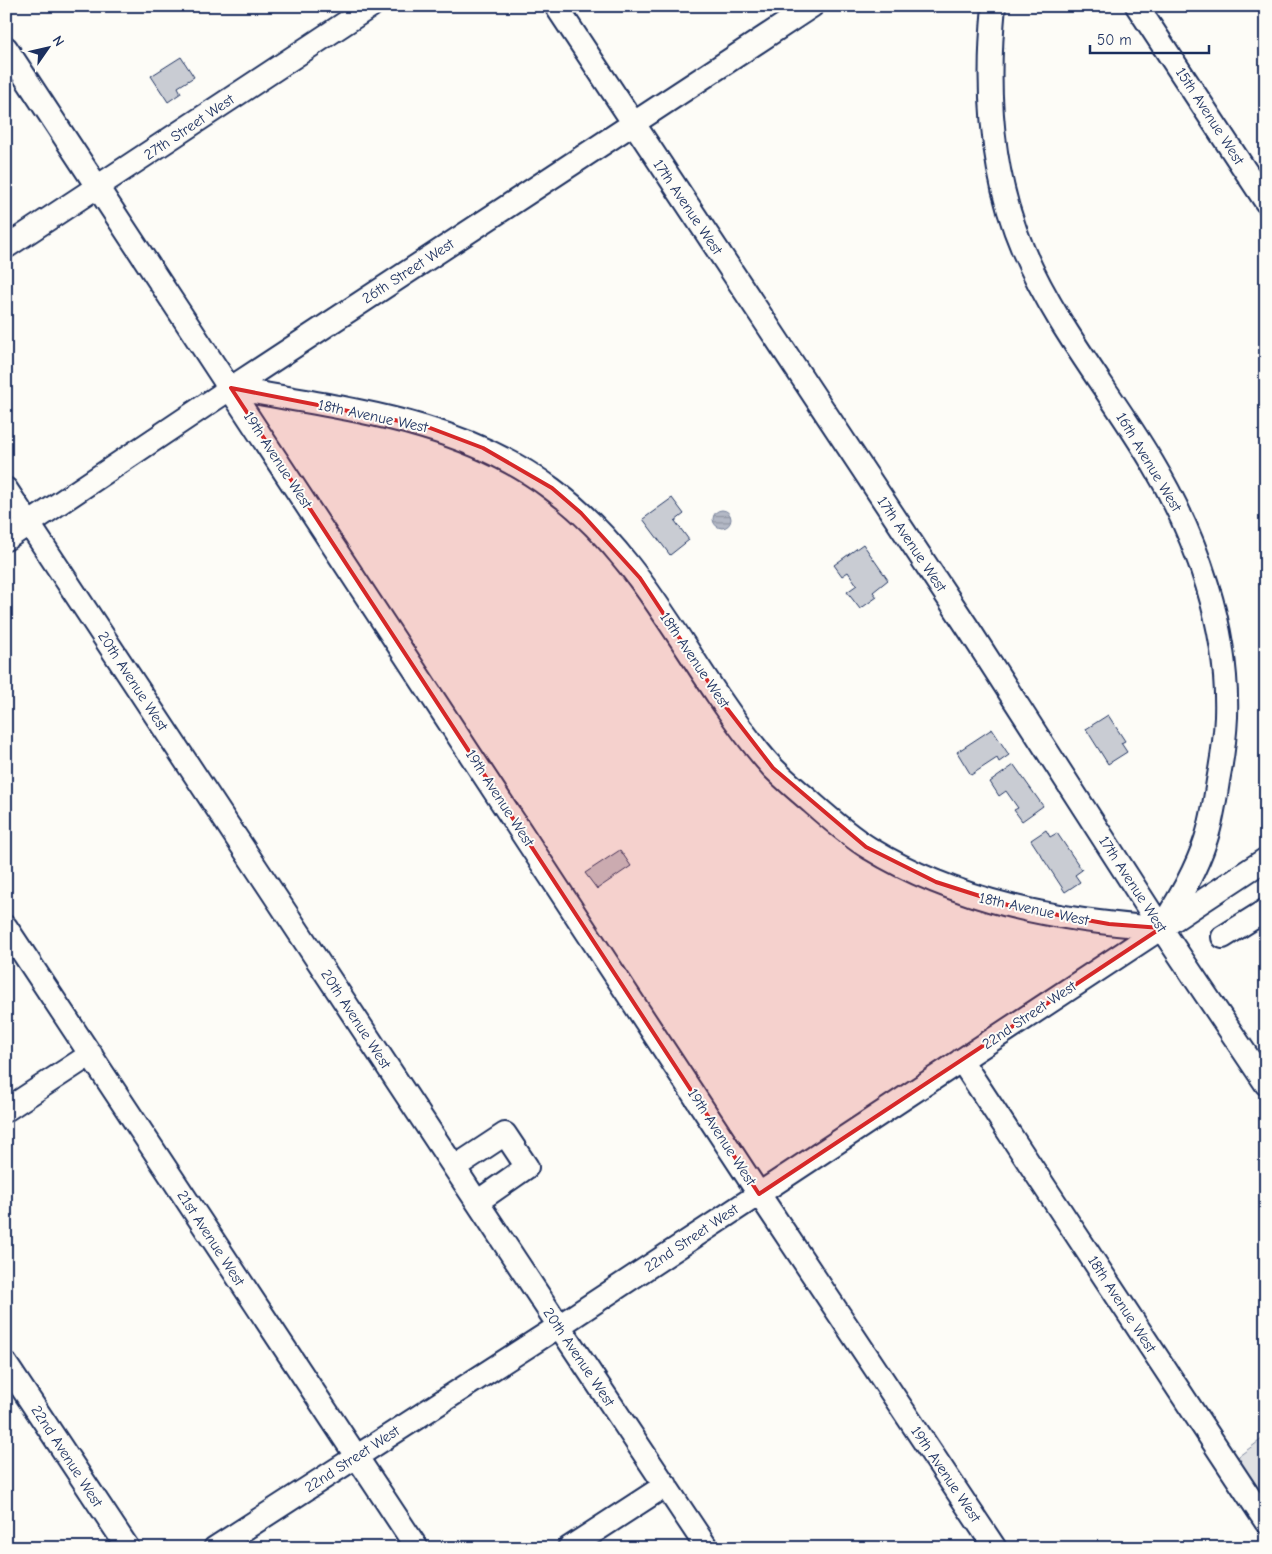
<svg xmlns="http://www.w3.org/2000/svg" width="1272" height="1554" viewBox="0 0 1272 1554" font-family="'Comic Neue',sans-serif">
<defs>
<pattern id="water-rules" width="6" height="5" patternUnits="userSpaceOnUse" patternTransform="scale(1.25)"><rect width="6" height="5" fill="#b3b8c5"/><path d="M0 2.5h6" fill="none" stroke="#9196a3"/></pattern>
</defs>
<rect width="100%" height="100%" fill="#fdfcf7"/>
<filter id="ink" filterUnits="userSpaceOnUse"><feTurbulence type="fractalNoise" baseFrequency=".02" numOctaves="2"/><feDisplacementMap in="SourceGraphic" scale="10" xChannelSelector="R" yChannelSelector="G"/><feConvolveMatrix kernelMatrix="1 2 1 2 8 2 1 2 1" color-interpolation-filters="sRGB"/></filter>
<g filter="url(#ink)">
<path fill="#e0e1e3" stroke="#7e88a0" d="M1266,1436V1505L1235,1459Z"/>
<path fill="url(#water-rules)" stroke="#76819c" d="M713 519a9 9 0 1 1 18 0a9 9 0 1 1-18 0Z"/>
<path fill="#c9ccd3" stroke="#1b2f5e" d="M181,57L194,77L178,87L181,93L168,102L151,76Z
M672,498L684,514L675,521L689,540L670,555L643,519Z
M863,544L888,580L873,592L877,597L860,609L847,592L857,585L848,572L842,576L834,565Z
M1108,715L1125,741L1121,743L1127,752L1108,764L1086,729Z
M992,729L1009,755L999,762L997,758L971,775L957,752Z
M1014,765L1043,806L1022,821L1014,810L1018,808L1006,791L999,796L990,782Z
M1046,830L1050,837L1057,833L1082,870L1075,875L1080,882L1065,892L1031,840Z
M620,850L631,866L597,889L585,873Z"/>
<g fill="none" stroke-linecap="round" stroke-linejoin="round">
<defs>
<path id="minor" d="M556,6L970,631L1161,928L1266,1084
M1137,6L1266,202
M6,48L759,1194L995,1548
M6,247L371,6
M231,388C342,409 459,419 552,489C627,545 667,621 718,696C735,721 753,746 773,768C785,780 798,791 811,802C829,818 848,835 869,848C957,902 1059,921 1161,928C1178,900 1196,871 1206,839C1212,821 1215,801 1218,781C1222,760 1225,739 1226,717C1229,629 1197,537 1152,462C1110,391 1056,327 1023,250C991,175 986,87 994,6
M6,489L559,1326L707,1548
M6,539L231,388L812,6
M6,927L417,1548
M1223,937L1266,910
M961,1060L1266,1522
M6,1110L91,1054
M455,1167L505,1134L527,1167L477,1202
M6,1364L128,1548
M215,1548L559,1326L1266,859
M569,1548L666,1485"/>
</defs>
<use href="#minor" stroke="#1b2f5e" stroke-width="26"/>
<use href="#minor" stroke="#fdfcf7" stroke-width="22"/>
</g>
</g>
<path fill="#d62828" fill-opacity="0.2" stroke="#d62828" stroke-width="4" stroke-linejoin="round" d="M231,388L425,426L483,448L552,488L581,513L640,578L719,698L773,768L866,847L936,882L1014,907L1109,924L1161,928L759,1194Z"/>
<g text-anchor="middle" dominant-baseline="central" stroke-width="4" stroke-linejoin="round" paint-order="stroke">
<g font-size="15" fill="#1b2f5e" stroke="#fdfcf7">
<text transform="translate(1210 116) rotate(57)">15th Avenue West</text>
<text transform="translate(189 127) rotate(-34)">27th Street West</text>
<text transform="translate(688 207) rotate(56)">17th Avenue West</text>
<text transform="translate(408 271) rotate(-33)">26th Street West</text>
<text transform="translate(373 416) rotate(12)">18th Avenue West</text>
<text transform="translate(278 460) rotate(57)">19th Avenue West</text>
<text transform="translate(1149 462) rotate(59)">16th Avenue West</text>
<text transform="translate(912 544) rotate(56)">17th Avenue West</text>
<text transform="translate(695 660) rotate(56)">18th Avenue West</text>
<text transform="translate(133 681) rotate(57)">20th Avenue West</text>
<text transform="translate(500 798) rotate(57)">19th Avenue West</text>
<text transform="translate(1133 884) rotate(57)">17th Avenue West</text>
<text transform="translate(1034 909) rotate(12)">18th Avenue West</text>
<text transform="translate(1029 1015) rotate(-34)">22nd Street West</text>
<text transform="translate(356 1019) rotate(57)">20th Avenue West</text>
<text transform="translate(722 1137) rotate(57)">19th Avenue West</text>
<text transform="translate(211 1238) rotate(57)">21st Avenue West</text>
<text transform="translate(691 1238) rotate(-34)">22nd Street West</text>
<text transform="translate(1122 1304) rotate(57)">18th Avenue West</text>
<text transform="translate(579 1357) rotate(56)">20th Avenue West</text>
<text transform="translate(67 1456) rotate(57)">22nd Avenue West</text>
<text transform="translate(352 1459) rotate(-33)">22nd Street West</text>
<text transform="translate(946 1474) rotate(56)">19th Avenue West</text>
</g>
</g>
<rect width="1272" height="1554" fill="none" stroke="#fdfcf7" stroke-width="25"/>
<rect x="12" y="12" width="1247" height="1529" fill="none" stroke="#1b2f5e" stroke-width="2" filter="url(#ink)"/>
<g transform="translate(48 48) rotate(56)" stroke="#fdfcf7" stroke-width="4" paint-order="stroke">
<path d="M0-4L9 19L0 12L-9 19Z" fill="#1b2f5e"/>
<text y="-8" font-size="14" font-weight="bold" text-anchor="middle" fill="#1b2f5e">N</text>
</g>
<path d="M1090 45v8h119v-8" fill="none" stroke="#1b2f5e" stroke-width="2.5"/>
<text x="1097" y="45" font-size="15" fill="#1b2f5e" stroke="#fdfcf7" stroke-width="4" paint-order="stroke">50 m</text>
</svg>
